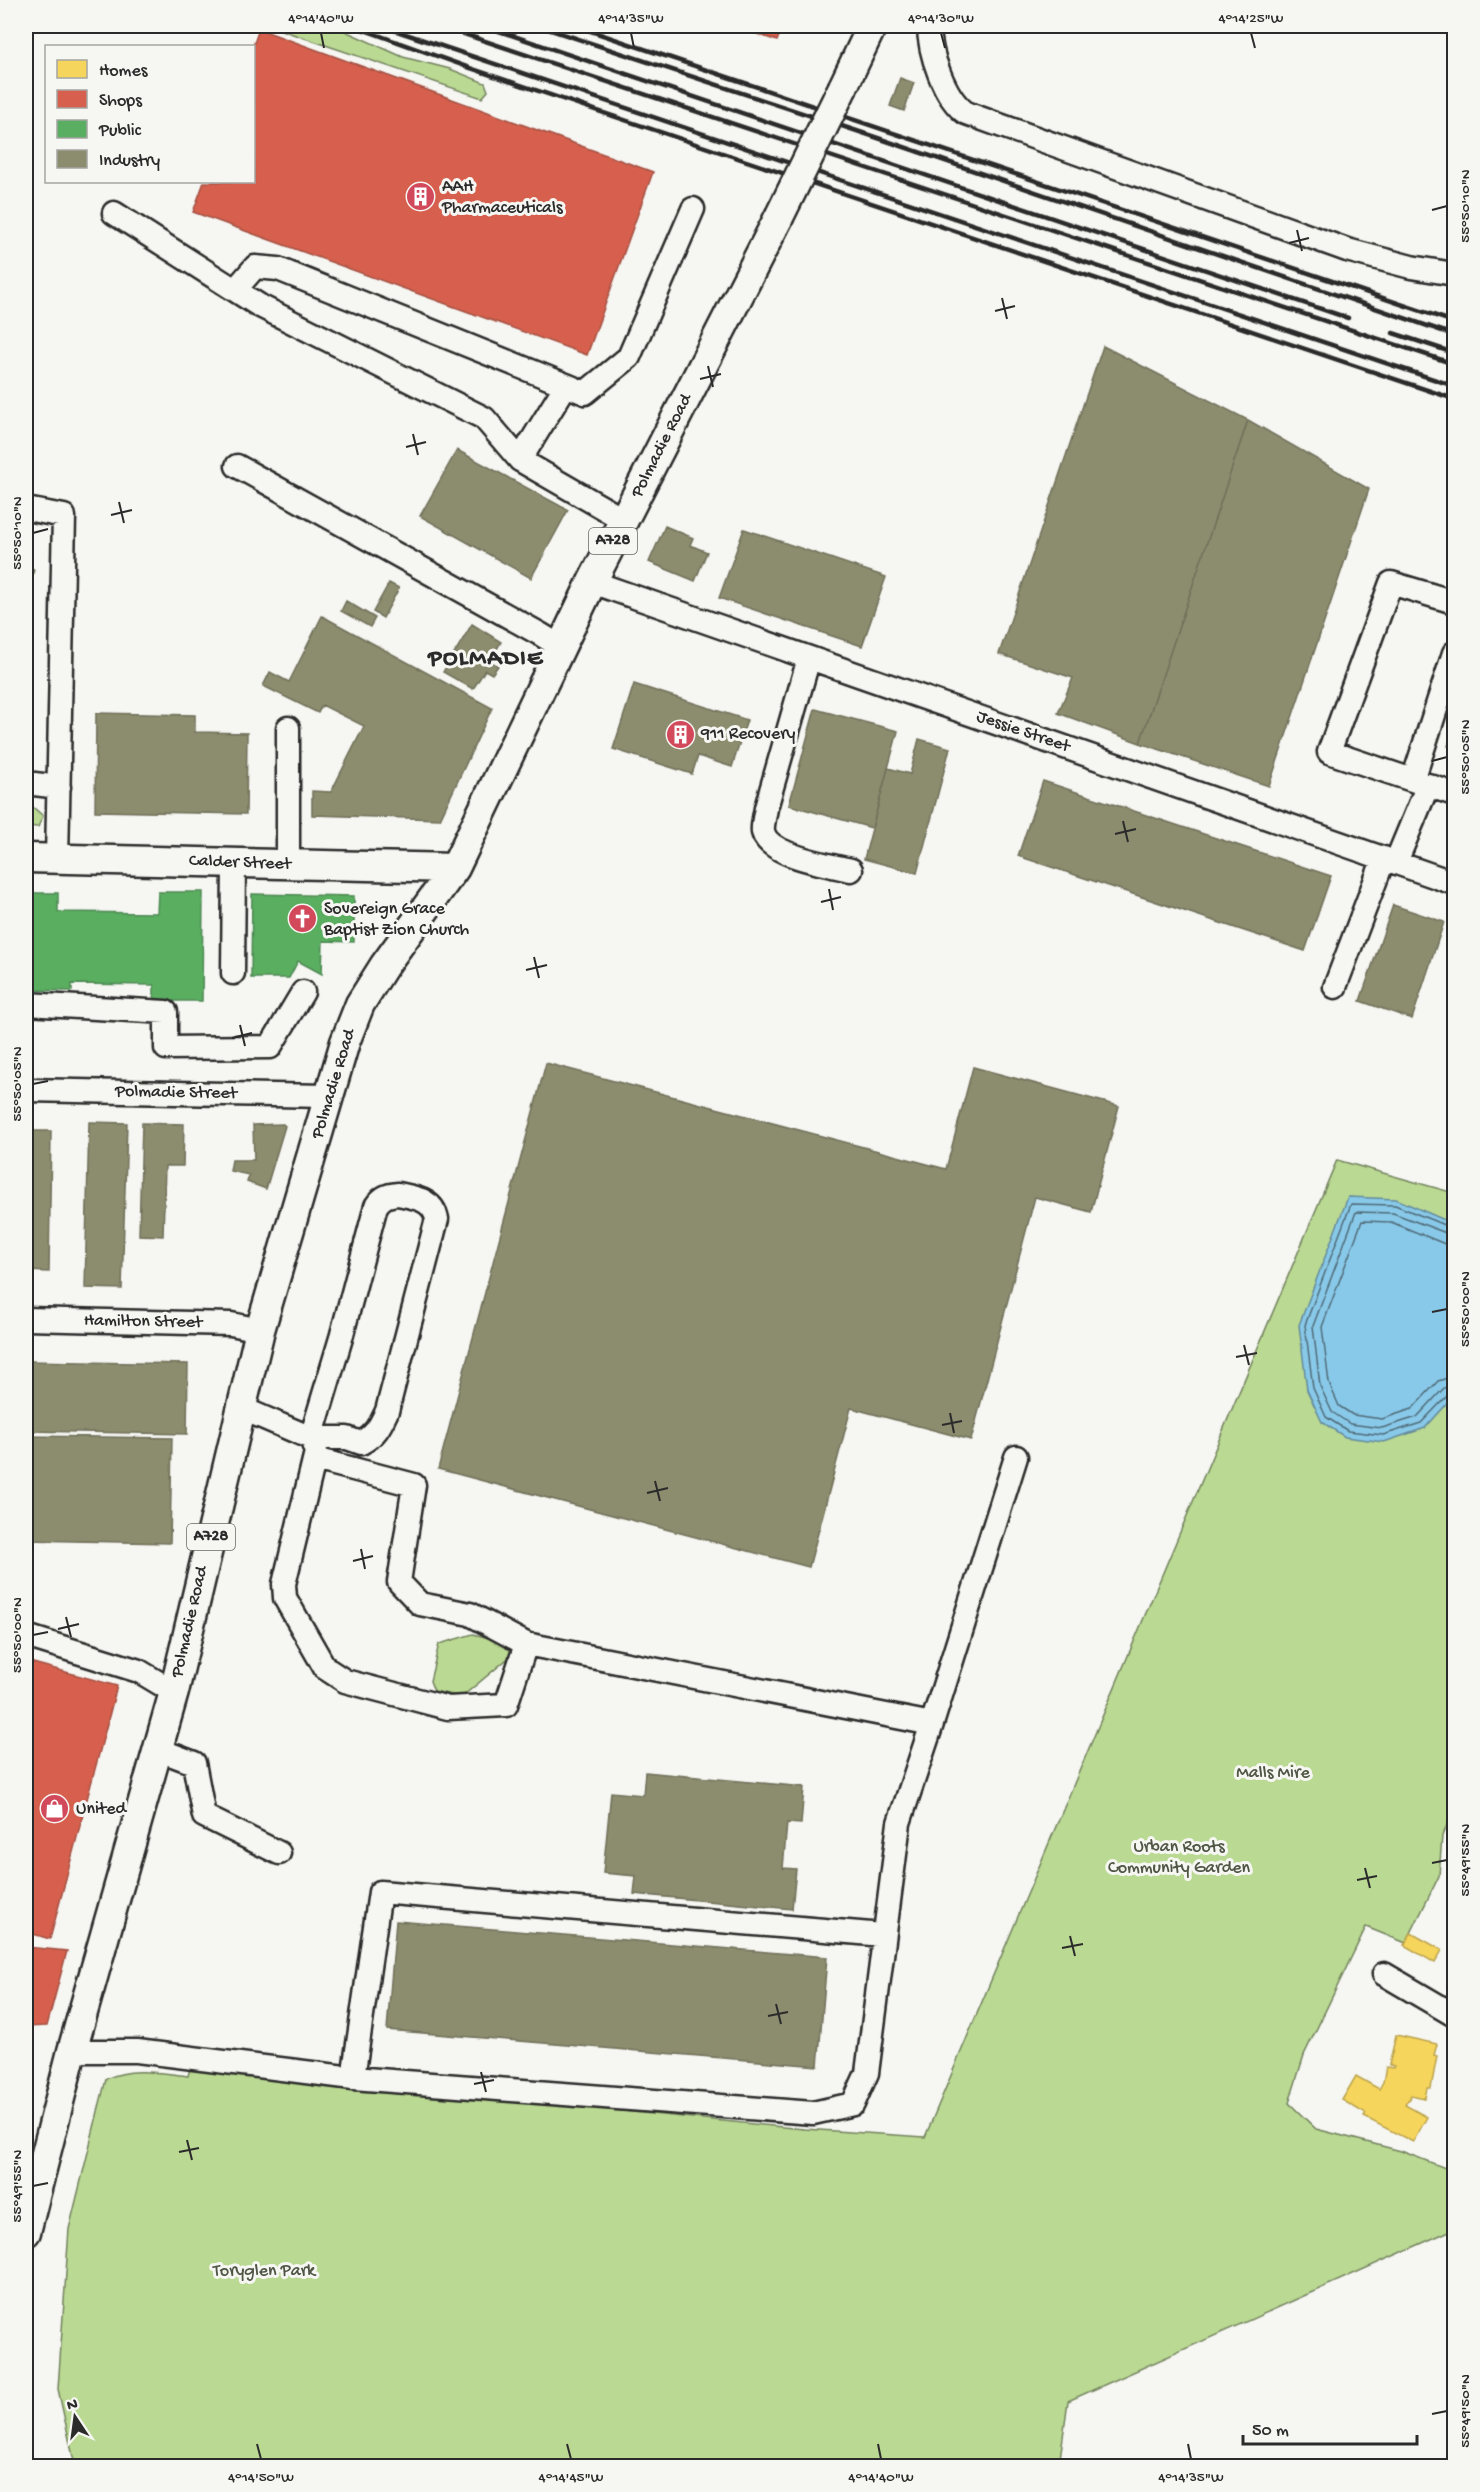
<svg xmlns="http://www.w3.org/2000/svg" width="1480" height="2492" viewBox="0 0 1480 2492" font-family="'Gochi Hand',sans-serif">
<rect width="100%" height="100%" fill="#f6f6f2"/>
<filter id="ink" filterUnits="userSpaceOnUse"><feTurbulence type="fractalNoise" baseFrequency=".0167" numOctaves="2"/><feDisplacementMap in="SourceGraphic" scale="12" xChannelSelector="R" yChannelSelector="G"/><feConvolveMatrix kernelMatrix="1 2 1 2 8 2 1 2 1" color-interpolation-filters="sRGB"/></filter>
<g filter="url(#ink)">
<path fill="#bad992" stroke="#72825e" stroke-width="1.5" d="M269,26H334L403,57L450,69L485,83L488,91L482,98Z
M26,801L43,816L38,827L26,826Z
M1337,1160L1454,1193V1810L1442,1836L1439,1876L1406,1943L1366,1927L1304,2055L1289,2103L1316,2129L1401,2151L1448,2169L1454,2186V2229L1068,2401L1059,2466H75L58,2389L69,2229L106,2079C132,2067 160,2073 188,2076L190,2068L804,2129L925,2137Z
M473,1634L509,1643L514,1647L512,1655L464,1695L457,1696L434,1691L430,1681L439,1644Z"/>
<path fill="#88c9e9" stroke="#638a9d" stroke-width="1.5" d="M1348,1197L1396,1199L1454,1224V1396L1425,1428L1384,1442L1345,1437L1322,1422L1307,1390L1299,1325Z"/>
<path fill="#f6d55c" stroke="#b9a24d" stroke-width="1.5" d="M1411,1933L1442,1950L1435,1963L1404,1945Z
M1396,2035L1437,2044L1434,2055L1437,2056L1431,2088H1427L1425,2098L1411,2095L1405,2105L1427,2117L1413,2142L1364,2117L1366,2114L1342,2100L1356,2076L1379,2089L1383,2082L1386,2067L1393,2068L1394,2066L1389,2065Z"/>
<path fill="#d6604d" stroke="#a35043" stroke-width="1.5" d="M735,26H783L777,41Z
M259,29L653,172L587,355L193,212L204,182H254L253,46Z
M26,1661L117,1686L50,1939L26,1932Z
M26,1947L67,1951L47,2026L26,2027Z"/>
<path fill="#5aae61" stroke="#4c8751" stroke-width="1.5" d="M158,892H203L202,1001H154V985L72,984V991L32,990L33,957H26V893H58V912L157,913Z
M252,894L354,896V942L323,941L322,974L298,961L289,978H251Z"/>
<path fill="#8c8c6e" stroke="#6f6f5a" stroke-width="1.5" d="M1431,26H1454V35L1431,27Z
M900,78L914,83L904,111L890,106Z
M1103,346L1248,420L1140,743L1058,713L1073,678L999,654Z
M1248,420L1369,489L1269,786L1140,743Z
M457,450L568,510L531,578L420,516Z
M665,526L693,538L690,545L707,552L695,581L649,562Z
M744,529L886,577L862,646L719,598Z
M26,567L34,570L26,594Z
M389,583L399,588L383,618L373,612Z
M346,601L375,618L370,627L341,611Z
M322,616L492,708L440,819L312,815V791L331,792L364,726L322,705L318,713L263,686L270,672L289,682Z
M472,624L501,642L490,661L498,666L492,674L485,670L473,689L443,672Z
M634,684L747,720L732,767L698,756L692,774L613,749Z
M815,709L898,731L872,828L789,805Z
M96,713L195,715V732L247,733L246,814L95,811Z
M1454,728V748L1448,746Z
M919,739L950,748L917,873L864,859L888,768L910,774Z
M1043,781L1331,876L1305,951L1018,856Z
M1393,905L1444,922L1412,1019L1360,1001Z
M546,1063L946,1169L973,1067L1119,1106L1091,1212L1035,1197L971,1440L851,1408L809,1567L438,1469Z
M89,1122L127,1123L122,1289L85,1288Z
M142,1123L184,1124L183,1166H165L163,1236L139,1235Z
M283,1124L285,1126L266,1189L247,1182L249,1175L230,1171L232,1160H254L253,1125Z
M26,1131H51L49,1272L26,1271Z
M26,1361L188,1364L187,1434L26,1431Z
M26,1436L172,1438L170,1543L26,1540Z
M645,1772L804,1787L801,1824L787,1823L783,1868L796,1869L792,1909L634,1894L636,1876L603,1873L611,1792L643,1795Z
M396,1921L827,1957L818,2066L387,2030Z"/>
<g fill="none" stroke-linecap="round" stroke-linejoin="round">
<path stroke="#506a77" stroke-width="1.5" d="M1454,1229L1395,1205L1351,1204L1305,1325L1313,1388L1326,1417L1348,1431L1383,1435L1421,1423L1448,1395L1454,1393
M1454,1236L1393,1213L1356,1212L1313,1326L1320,1386L1332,1412L1350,1424L1382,1428L1417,1417L1444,1388L1454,1385
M1454,1245L1445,1244L1391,1222L1362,1221L1322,1327L1329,1383L1339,1406L1353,1415L1382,1419L1412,1409L1438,1381L1454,1376"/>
<defs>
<path id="minor" d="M929,26C929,52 944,98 966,113L1347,250L1411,267L1454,274
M114,213L260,306L484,418L520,460L624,520
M235,290L255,267L278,269L566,385
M520,460L566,385L585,393L629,357L693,209
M237,466L540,634L561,647
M26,509L64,516L57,859
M592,582L1454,883
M1454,602L1391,583L1329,752L1454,794
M809,658L766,808C765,815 762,825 763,832C769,856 829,865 851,870
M1413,780L1454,653
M26,783L59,787
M1396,862L1428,785
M288,864V728
M233,973L234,863
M1335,987L1384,858
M26,1004L166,1012V1048L270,1047L303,992
M26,1090L327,1096
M398,1194C416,1198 433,1199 437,1219L387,1411C380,1426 376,1435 361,1443L347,1438H311L341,1338L376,1206C382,1197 387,1195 398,1194Z
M26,1319L231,1324L260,1330
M315,1459L414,1485L399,1582L420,1604L470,1614L526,1644
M26,1636L139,1671L174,1692
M932,1724L1016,1457
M157,1749L194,1763L204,1816L279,1853
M1384,1974L1454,2015
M72,2051H137L353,2078L813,2113L853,2104L867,2073L899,1823L932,1724L526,1644L506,1705L448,1708L345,1681L325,1668L285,1598L284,1584L316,1452L311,1438L241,1408
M353,2078L380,1892L883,1935"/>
<path id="major" d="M843,87L872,26
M26,858L455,868
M26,2232L72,2051L174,1692L260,1330L345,1042L360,1004L384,966L455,868L592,582L779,217"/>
</defs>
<use href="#minor" stroke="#2b2b2b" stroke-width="27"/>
<use href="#major" stroke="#2b2b2b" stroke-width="33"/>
<use href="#minor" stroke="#f6f6f2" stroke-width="22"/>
<use href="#major" stroke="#f6f6f2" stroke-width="28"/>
<path stroke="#2b2b2b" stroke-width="4.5" d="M353,26L470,68L1454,399
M382,26L1454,386
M440,26L1454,364
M484,26L1348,318
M539,26L875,137L1454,335
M576,26L1454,322
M1393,333L1454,353"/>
<defs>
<path id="major-bridge" d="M779,217L843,87"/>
</defs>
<use href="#major-bridge" stroke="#2b2b2b" stroke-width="33" stroke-linecap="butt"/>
<use href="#major-bridge" stroke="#f6f6f2" stroke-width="28"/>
</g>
</g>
<path fill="none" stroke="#2b2b2b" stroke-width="2" d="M321,33L324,48M631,33L634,48M941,33L945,48M1251,33L1255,48M1432,210L1447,206M1297,230L1302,251M1289,243L1309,238M1002,298L1007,319M995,311L1015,306M708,366L713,387M700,379L721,374M413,434L418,455M406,447L426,442M119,502L124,523M111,515L132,510M33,533L48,529M1432,761L1447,757M1123,821L1128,842M1115,834L1136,829M829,889L833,910M821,902L841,897M534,957L539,978M526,970L547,965M240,1025L245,1046M232,1038L252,1033M33,1084L48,1081M1432,1312L1447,1309M1244,1345L1249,1365M1236,1357L1257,1353M950,1413L954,1433M942,1425L962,1421M655,1481L660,1501M647,1493L668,1488M361,1549L365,1569M353,1561L373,1556M66,1617L71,1637M58,1629L79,1624M33,1635L48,1632M1432,1863L1447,1860M1365,1868L1370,1888M1357,1880L1377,1876M1070,1936L1075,1956M1062,1948L1083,1944M776,2004L781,2024M768,2016L788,2012M481,2072L486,2092M474,2084L494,2080M187,2140L192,2160M179,2152L199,2148M33,2186L48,2183M1432,2414L1447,2411M257,2444L261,2459M567,2444L571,2459M878,2444L881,2459M1188,2444L1191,2459"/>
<defs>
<symbol id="building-disc" viewBox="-11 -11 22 22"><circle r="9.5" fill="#d1495b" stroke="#f6f6f2"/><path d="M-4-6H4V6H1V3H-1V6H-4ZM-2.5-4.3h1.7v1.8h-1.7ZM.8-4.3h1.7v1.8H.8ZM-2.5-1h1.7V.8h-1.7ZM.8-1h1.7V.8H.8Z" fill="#fff"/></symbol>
<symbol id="church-disc" viewBox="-11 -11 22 22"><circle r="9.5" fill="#d1495b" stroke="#f6f6f2"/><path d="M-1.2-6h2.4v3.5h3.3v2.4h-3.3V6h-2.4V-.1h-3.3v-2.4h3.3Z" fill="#fff"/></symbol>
<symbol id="shop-disc" viewBox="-11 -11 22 22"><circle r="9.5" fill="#d1495b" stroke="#f6f6f2"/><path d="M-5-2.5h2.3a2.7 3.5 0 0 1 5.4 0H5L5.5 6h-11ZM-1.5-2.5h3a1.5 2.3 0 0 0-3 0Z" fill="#fff"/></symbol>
</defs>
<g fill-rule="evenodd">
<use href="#building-disc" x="404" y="180" width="33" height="33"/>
<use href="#building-disc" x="664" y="718" width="33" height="33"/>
<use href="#church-disc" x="286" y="902" width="33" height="33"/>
<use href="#shop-disc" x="38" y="1792" width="33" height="33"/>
</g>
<g text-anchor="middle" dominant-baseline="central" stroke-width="6" stroke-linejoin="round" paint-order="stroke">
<g fill="#f6f6f2" stroke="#686867" stroke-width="1.5">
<rect x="589" y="528" width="48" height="26" rx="4.5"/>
<rect x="187" y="1524" width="48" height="26" rx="4.5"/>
</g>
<g font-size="16" font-weight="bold" fill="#2b2b2b">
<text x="613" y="541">A728</text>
<text x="211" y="1537">A728</text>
</g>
<g font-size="18" fill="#2b2b2b" stroke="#f6f6f2" text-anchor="start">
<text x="442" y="187">AAH<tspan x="442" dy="21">Pharmaceuticals</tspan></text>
<text x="701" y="734">911 Recovery</text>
<text x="324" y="909">Sovereign Grace<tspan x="324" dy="21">Baptist Zion Church</tspan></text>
<text x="76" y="1809">United</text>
</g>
<g font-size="18" fill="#2b2b2b" stroke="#f6f6f2">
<text transform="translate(662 446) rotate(-63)">Polmadie Road</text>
<text transform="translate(1023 732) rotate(19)">Jessie Street</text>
<text transform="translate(240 863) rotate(2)">Calder Street</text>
<text transform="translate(334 1084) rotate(-73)">Polmadie Road</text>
<text transform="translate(176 1093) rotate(1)">Polmadie Street</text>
<text transform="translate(143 1322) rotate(1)">Hamilton Street</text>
<text transform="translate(190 1622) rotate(-77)">Polmadie Road</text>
</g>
<g font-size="18" fill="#4f5645" stroke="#f6f6f2">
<text x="1273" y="1773">Malls Mire</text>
<text x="1179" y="1847">Urban Roots<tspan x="1179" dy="21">Community Garden</tspan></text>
<text x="264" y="2271">Toryglen Park</text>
</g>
<g font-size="24" font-weight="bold" letter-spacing="1.5" fill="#2b2b2b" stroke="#f6f6f2">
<text x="486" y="659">POLMADIE</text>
</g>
</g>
<rect width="1480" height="2492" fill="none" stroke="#f6f6f2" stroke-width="66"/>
<rect x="45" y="45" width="210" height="138" fill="#f6f6f2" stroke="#a5a5a2" stroke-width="1.5"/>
<rect x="57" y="60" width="30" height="18" fill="#f6d55c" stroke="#a5a5a2" stroke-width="1.5"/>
<text x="99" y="75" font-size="18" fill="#2b2b2b">Homes</text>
<rect x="57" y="90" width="30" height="18" fill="#d6604d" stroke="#a5a5a2" stroke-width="1.5"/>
<text x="99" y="105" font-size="18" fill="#2b2b2b">Shops</text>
<rect x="57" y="120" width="30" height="18" fill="#5aae61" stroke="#a5a5a2" stroke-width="1.5"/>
<text x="99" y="135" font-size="18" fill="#2b2b2b">Public</text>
<rect x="57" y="150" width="30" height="18" fill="#8c8c6e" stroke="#a5a5a2" stroke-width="1.5"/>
<text x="99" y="165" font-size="18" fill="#2b2b2b">Industry</text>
<g transform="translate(75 2417) rotate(347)" stroke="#f6f6f2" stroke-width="4.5" paint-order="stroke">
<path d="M0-4.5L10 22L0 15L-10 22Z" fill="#2b2b2b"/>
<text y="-9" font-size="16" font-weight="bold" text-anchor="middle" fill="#2b2b2b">N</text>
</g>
<path d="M1243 2435v9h174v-9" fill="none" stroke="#2b2b2b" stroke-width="3"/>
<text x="1252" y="2435" font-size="18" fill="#2b2b2b" stroke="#f6f6f2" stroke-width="4.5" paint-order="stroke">50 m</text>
<rect x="33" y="33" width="1414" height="2426" fill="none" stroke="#2b2b2b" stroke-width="2"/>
<g font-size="15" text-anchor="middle" fill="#2b2b2b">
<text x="321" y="22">4°14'40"W</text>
<text x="631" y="22">4°14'35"W</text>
<text x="941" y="22">4°14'30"W</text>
<text x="1251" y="22">4°14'25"W</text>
<text transform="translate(1464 206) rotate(-90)" y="5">55°50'10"N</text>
<text transform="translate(16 533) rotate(-90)" y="5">55°50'10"N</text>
<text transform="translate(1464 757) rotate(-90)" y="5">55°50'05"N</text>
<text transform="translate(16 1084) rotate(-90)" y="5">55°50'05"N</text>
<text transform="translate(1464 1309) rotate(-90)" y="5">55°50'00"N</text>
<text transform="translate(16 1635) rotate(-90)" y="5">55°50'00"N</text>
<text transform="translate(1464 1860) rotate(-90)" y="5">55°49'55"N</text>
<text transform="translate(16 2186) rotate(-90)" y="5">55°49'55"N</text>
<text transform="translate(1464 2411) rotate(-90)" y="5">55°49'50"N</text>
<text x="261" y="2481">4°14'50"W</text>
<text x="571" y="2481">4°14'45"W</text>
<text x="881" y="2481">4°14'40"W</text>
<text x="1191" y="2481">4°14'35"W</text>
</g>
</svg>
